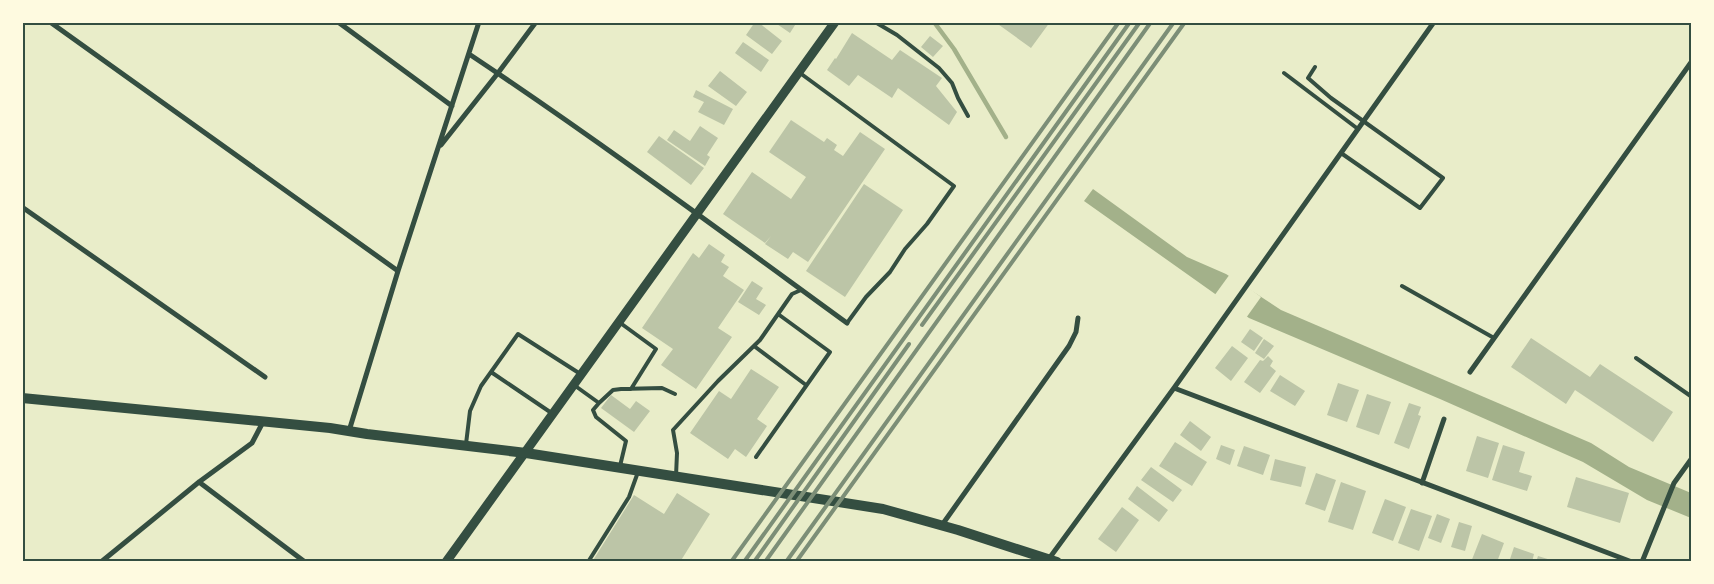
<svg xmlns="http://www.w3.org/2000/svg" width="1714" height="584" viewBox="0 0 1714 584" font-family="'IBM Plex Serif',serif">
<rect width="100%" height="100%" fill="#e9edc9"/>
<path fill="#a3b18a" d="M1093,189L1187,257L1226,274L1281,310L1591,443L1629,467L1691,493V518L1647,500L1583,462L1440,399L1249,318L1084,201Z"/>
<path fill="#e9edc9" d="M1230,274L1261,297L1246,318L1214,296Z"/>
<g fill="none" stroke-linecap="round" stroke-linejoin="round">
<path stroke="#a3b18a" stroke-width="4.5" d="M934,22L954,49L1006,137"/>
</g>
<path fill="#bcc5a7" d="M755,22H758L782,41L772,54L746,35Z
M774,22H797L790,33Z
M995,22H1050L1031,48Z
M852,33L892,60L900,50L942,78L936,86L957,112L949,125L898,88L892,98L858,75L849,86L827,70L835,58L836,59Z
M930,36L943,46L933,57L921,47Z
M743,42L769,60L761,72L735,53Z
M720,71L747,92L736,106L708,86Z
M696,90L733,109L724,125L698,112L704,102L693,97Z
M791,120L824,142L827,138L837,145L834,150L843,156L860,132L885,149L808,262L793,252L788,259L765,244L771,236L765,243L723,214L752,172L791,199L806,177L769,152Z
M700,126L718,138L707,155L710,157L705,166L667,140L674,130L690,141Z
M659,136L704,168L691,185L647,152Z
M864,184L903,210L845,297L806,271Z
M709,244L725,255L721,262L729,267L723,276L744,290L718,328L732,337L696,389L661,365L673,349L642,328L693,253L699,258Z
M752,281L763,288L756,299L766,305L759,315L738,302Z
M1250,329L1263,338L1254,351L1241,342Z
M1531,338L1590,377L1600,364L1673,412L1653,442L1575,390L1566,404L1511,367Z
M1264,339L1274,346L1264,359L1255,353Z
M1232,346L1248,358L1231,381L1215,368Z
M1268,356L1273,361L1270,366L1276,371L1260,393L1244,382L1260,360L1263,361Z
M751,369L779,387L757,419L767,426L746,457L735,449L728,459L690,433L719,391L731,399Z
M1280,375L1305,391L1295,406L1270,391Z
M1338,383L1359,390L1347,422L1327,415Z
M1367,394L1391,402L1379,435L1356,427Z
M611,395L630,409L636,401L650,411L634,432L601,408Z
M1409,403L1421,407L1418,415L1421,416L1409,449L1394,443Z
M1190,421L1211,437L1201,451L1180,435Z
M1477,436L1499,443L1488,478L1466,471Z
M1175,442L1207,462L1192,486L1159,466Z
M1221,445L1235,450L1230,465L1216,459Z
M1503,445L1525,452L1519,472L1532,476L1527,491L1492,480Z
M1244,446L1270,455L1263,475L1237,466Z
M1275,459L1306,467L1301,487L1270,480Z
M1151,467L1182,490L1173,502L1141,480Z
M1316,473L1336,480L1325,511L1305,504Z
M1576,477L1629,493L1620,523L1567,507Z
M1341,482L1366,491L1353,530L1328,522Z
M1137,486L1168,510L1159,522L1128,499Z
M677,493L710,514L680,562H592L634,495L664,514Z
M1385,499L1406,507L1393,541L1372,533Z
M1122,507L1139,520L1116,552L1098,539Z
M1411,509L1432,516L1419,551L1398,543Z
M1437,514L1450,519L1441,543L1428,538Z
M1459,522L1472,526L1465,551L1451,547Z
M1482,534L1504,543L1497,562H1471Z
M1514,547L1534,554L1532,562H1509Z
M1538,556L1554,561V562H1536Z"/>
<g fill="none" stroke-linecap="round" stroke-linejoin="round">
<path stroke="#344e41" stroke-width="4" d="M875,22L897,35L939,68L952,83L958,98L968,116
M1315,67L1308,78L1331,98L1443,178L1420,208L1341,153
M800,73L954,186L927,224L905,249L890,272L866,297L847,323
M1284,73L1358,129
M1402,286L1494,338
M619,322L656,349L631,389
M754,346L806,385
M1636,358L1692,397
M491,372L553,414
M574,385L599,403L613,390L621,389L662,388L675,394
M599,403L593,410L596,417L626,441L620,466
M466,444L470,411L481,386L518,334L582,375
M756,457L830,352L778,314
M676,476L677,453L673,430L718,381L760,340L792,294L801,290
M588,562L629,497L638,472"/>
<path stroke="#344e41" stroke-width="5" d="M50,22L398,271
M338,22L452,106
M469,54C598,140 722,232 847,323
M441,145L498,73L536,22
M22,207L265,377
M1470,372L1692,61
M1174,388L1632,562
M349,431L398,271L479,22
M199,482L305,562
M1422,483L1444,419
M942,525L1069,346L1076,332L1078,318
M1048,560L1174,388L1434,22
M101,562L199,482L252,443L263,422
M1642,562L1674,483L1692,458"/>
<path stroke="#344e41" stroke-width="9" d="M446,562L835,22"/>
<path stroke="#344e41" stroke-width="10" d="M22,398L330,428L367,434L526,453L883,509L958,530L1057,562"/>
<path stroke="#7c8e77" stroke-width="4" d="M922,325L1140,22
M731,562L1119,22
M744,562L1130,22
M754,562L909,344
M765,562L1151,22
M786,562L1174,22
M796,562L1185,22"/>
</g>
<rect width="1714" height="584" fill="none" stroke="#fefae0" stroke-width="48"/>
<rect x="24" y="24" width="1666" height="536" fill="none" stroke="#344e41" stroke-width="2"/>
</svg>
